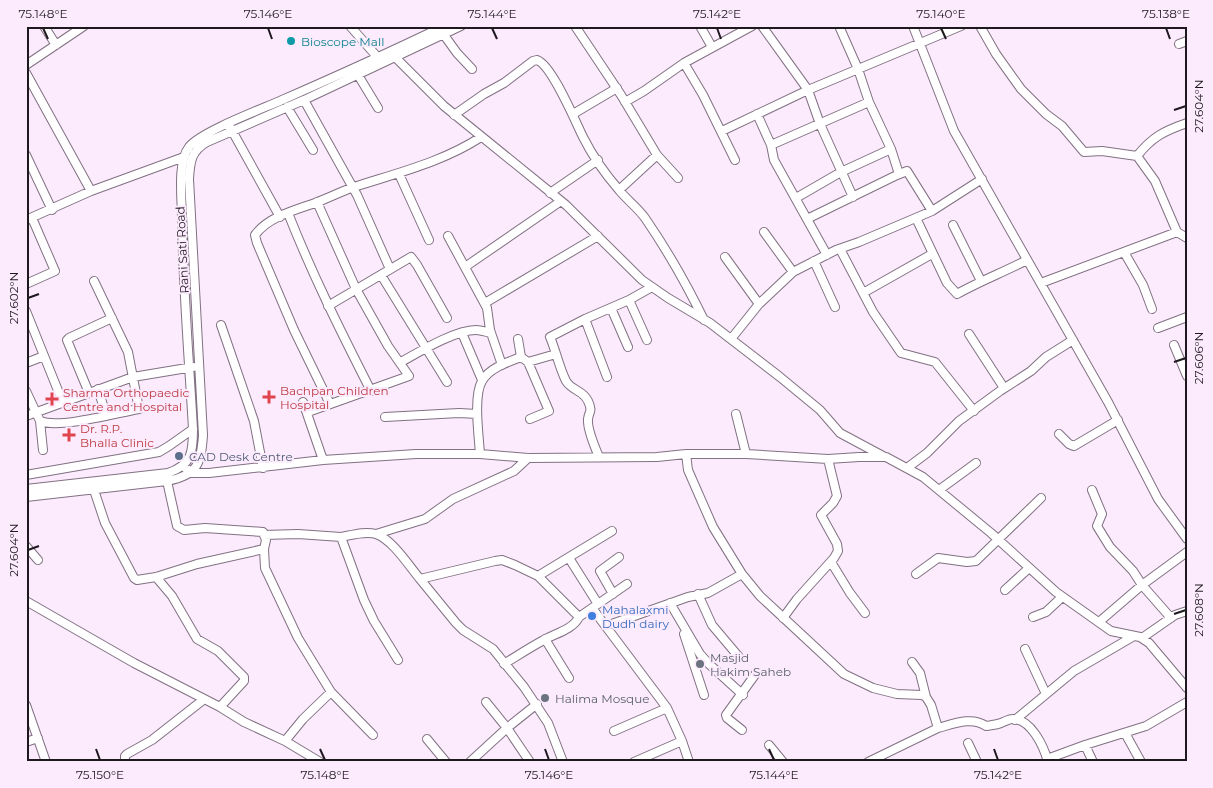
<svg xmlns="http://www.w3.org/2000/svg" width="1213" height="788" viewBox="0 0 1213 788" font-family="Montserrat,sans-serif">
<rect width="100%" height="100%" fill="#fceafd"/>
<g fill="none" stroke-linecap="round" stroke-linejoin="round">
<defs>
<path id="minor" d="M44,26L56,45
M350,26L380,60
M575,26L621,95L657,155L678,178
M700,26L712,47
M762,26L808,90L820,124L853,197
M913,26L954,131L1108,402L1158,499L1187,539
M980,26L996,54L1021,89L1046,114L1062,126L1084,152L1102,151L1137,156L1155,181L1177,232L1187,238
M444,35L457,53L472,69
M1179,44L1187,41
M393,55L444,106L566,205L642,280L668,298L710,323L780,377L820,410L840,433L883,456
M684,63L703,95L735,160
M26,65L84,26
M26,73L91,191
M358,75L378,108
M304,100L357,195L390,269
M625,102L644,91L684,63L752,26
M287,107L313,150
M573,114L617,88
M757,114L771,145L774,160L827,255
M454,115L484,94L504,83L533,61L537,60C552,65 575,121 583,137C592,155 606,175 619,190C627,200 638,208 645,218C667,250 687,285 704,320
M230,127L280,217
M722,131L808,90L961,26
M771,145L869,102
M26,155L52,210
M1137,156C1152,137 1164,131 1187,123
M399,174L429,240
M897,175L907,171L932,211
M619,190L657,155
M550,193L598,160
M796,198L841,172L891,149
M288,213C312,274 341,332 371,391
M916,218L947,283L957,294C980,281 1004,272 1027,260
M807,219L899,174L891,149L869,102L858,69L839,26
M26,220L91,191L184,157
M953,225L981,281
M764,232L793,272
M448,236L487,308L490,330L502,365
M840,249L873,312L901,353L935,362L974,411
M1124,252L1143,285L1152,309
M725,257L759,304
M814,261L835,307
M465,267L561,201
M381,275L447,382
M1041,283L1177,232
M26,284L55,271L32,218
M863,293L932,254
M629,300L647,340
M485,303L598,236
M328,306L411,257L417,265L447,318
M611,308L628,347
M26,311L63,403
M585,319L607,377
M221,325L254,421L263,468
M1158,328L1187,317
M462,333L482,380
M969,334L1004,388
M518,339L521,357L528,362L549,411L530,419
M731,339L759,304L793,272L836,250L859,242L932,211L982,179
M1174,345L1187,376
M401,362C419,352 455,330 476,330C481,330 486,332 491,333
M528,362L556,354
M26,363L44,356
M98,389L106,415
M26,391L40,421L43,450
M89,393L67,340L69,338L112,318
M303,402L323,460
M330,404L294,330L257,243L255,235C268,217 295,210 315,203C328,198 340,192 354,187C397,173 443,162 481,137
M308,412L409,376L388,346L356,289L317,202
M736,414L746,454
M26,416L133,377L193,367
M385,417L459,413L477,414
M40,421C60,429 116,413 139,409L128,352L94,281
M1059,434L1069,444L1074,446L1118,420
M480,454C479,437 473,396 482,381C489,368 508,362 521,357
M686,454L688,470L713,527L742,574L760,596L844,674L873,688L897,694L922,695L926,697L931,705L938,728C953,724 972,716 986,726C991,725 996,725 1001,723C1004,722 1009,719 1012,719C1031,718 1044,747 1048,762
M599,457C595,447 587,430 588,419C589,411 593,412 588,401C583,390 572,391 566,381C559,367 556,351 550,337L585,319L629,300L652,287
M183,466L192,473H209L323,460L416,454H480L528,458L657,457L686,454H746L828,459L859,457H886L923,477L991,533L1056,592L1111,631L1140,637L1149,643L1187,688
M907,468L927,453L959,421L1000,391L1031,371L1046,357L1073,340
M26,475L159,452L169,446L193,429
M167,481L177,526L184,530L205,528L263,532L266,540L264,549L265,568L298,638L331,692L373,735
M26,489L168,473C192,465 193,452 193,429C189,359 183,288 182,218C182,199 177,162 189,147C200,132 262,109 282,100C337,76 390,52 444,26
M94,490L105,523L134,578L137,580L156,577L197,564L264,549
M939,490L976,463
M1092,490L1102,514L1097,526L1110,547L1133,571L1142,585L1171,618
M26,497L167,481C197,475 201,465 203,435L189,179C190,162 191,151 207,142L304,100L461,26
M376,534L425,519L453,499L514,471L528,458
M264,535L298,534L341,537L364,600L374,621L398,660
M341,537C352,535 365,531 376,534C393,540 409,566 420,579L495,561L502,560L515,565L538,576L579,617
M26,546L38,560
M569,558L598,604
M831,562L850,593L865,613
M916,574L938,558L967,562L976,561L1041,498
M538,576L612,531
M156,577L172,596L197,639L218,651L244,677V681L220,707
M420,579L456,623L463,630L493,649L524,687L548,723L563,762
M1005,590L1029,568
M613,594L600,571L619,557
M698,594L712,625L739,657
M26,601L134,663L220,707L244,722L285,741L320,762
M670,603L700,654L709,664L743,695
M592,608L667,708L682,741L689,762
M1033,617L1046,612L1062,597
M783,618L797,599L834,558L838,551L837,544L821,515L833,503L837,496L828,459
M1099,622L1142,585L1187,552
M606,626L688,597L708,593L742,574
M684,634L704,695
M1142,638L1175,615L1187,611
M545,639L569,678
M1025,649L1046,694
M912,662L920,673L926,697
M504,664C517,656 529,648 542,641C553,634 573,630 579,617L627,584
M486,702L507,728L530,762
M26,705L46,762
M1015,720L1074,671L1134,636
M742,730L727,718L726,715L757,672
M614,731L667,708
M1125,733L1141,762
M427,739L446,762
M285,741L303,719L331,692
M26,742L38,738
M968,743L977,762
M769,745L783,762
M1085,745L1093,762
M1047,759L1085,745L1146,726L1187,702
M125,762V756L127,754L152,740L203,700
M470,762L507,728L537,704
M634,762L682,741
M868,762L938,728"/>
</defs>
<use href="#minor" stroke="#817182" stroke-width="10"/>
<use href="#minor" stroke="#fff" stroke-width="8"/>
</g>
<path fill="none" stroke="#1e181f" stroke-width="2" d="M43,28L48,39M268,28L272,39M492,28L497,39M717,28L721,39M941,28L946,39M1166,28L1170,39M1174,110L1186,106M28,298L39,294M1174,362L1186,358M28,550L39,546M1174,614L1186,610M96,749L100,760M320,749L325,760M545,749L549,760M769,749L774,760M994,749L998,760"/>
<circle fill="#0f9aa8" stroke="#fceafd" stroke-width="2" cx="291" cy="41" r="5"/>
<g fill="#e0444e" stroke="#fceafd" stroke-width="2">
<path d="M266.5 389.5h5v5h5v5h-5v5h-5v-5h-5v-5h5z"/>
<path d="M49.5 391.5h5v5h5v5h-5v5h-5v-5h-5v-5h5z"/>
<path d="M66.5 427.5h5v5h5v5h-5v5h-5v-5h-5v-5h5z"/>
</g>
<circle fill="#5c6f8a" stroke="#fceafd" stroke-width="2" cx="179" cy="456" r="5"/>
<circle fill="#3f7fe0" stroke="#fceafd" stroke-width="2" cx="592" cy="616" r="5"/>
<g fill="#6b7280" stroke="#fceafd" stroke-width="2">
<circle cx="700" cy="664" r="5"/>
<circle cx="545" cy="698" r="5"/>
</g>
<g text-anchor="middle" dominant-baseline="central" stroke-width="4" stroke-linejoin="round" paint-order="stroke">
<g font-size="12" fill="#0d838f" stroke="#fceafd" text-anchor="start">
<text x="301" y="41">Bioscope Mall</text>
</g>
<g font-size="12" fill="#1e181f" stroke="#fceafd">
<text transform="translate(182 250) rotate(-93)">Rani Sati Road</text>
</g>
<g font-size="12" fill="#be3a42" stroke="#fceafd" text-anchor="start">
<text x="280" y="390">Bachpan Children<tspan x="280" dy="14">Hospital</tspan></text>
<text x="63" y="392">Sharma Orthopaedic<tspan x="63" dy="14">Centre and Hospital</tspan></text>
<text x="80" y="428">Dr. R.P.<tspan x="80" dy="14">Bhalla Clinic</tspan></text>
</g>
<g font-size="12" fill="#4e5e75" stroke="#fceafd" text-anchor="start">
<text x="189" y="456">CAD Desk Centre</text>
</g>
<g font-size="12" fill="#366cbe" stroke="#fceafd" text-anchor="start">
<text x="602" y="609">Mahalaxmi<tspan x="602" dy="14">Dudh dairy</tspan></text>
</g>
<g font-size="12" fill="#5b616d" stroke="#fceafd" text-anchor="start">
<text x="710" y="657">Masjid<tspan x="710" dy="14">Hakim Saheb</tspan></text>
<text x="555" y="698">Halima Mosque</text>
</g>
</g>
<rect width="1213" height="788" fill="none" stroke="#fceafd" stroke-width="55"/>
<rect x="28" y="28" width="1158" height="732" fill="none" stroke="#1e181f" stroke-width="2"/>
<g font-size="12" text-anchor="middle" fill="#1e181f">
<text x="43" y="18">75.148°E</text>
<text x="268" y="18">75.146°E</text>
<text x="492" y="18">75.144°E</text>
<text x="717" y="18">75.142°E</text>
<text x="941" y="18">75.140°E</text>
<text x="1166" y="18">75.138°E</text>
<text transform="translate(1199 106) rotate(-90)" y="4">27.604°N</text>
<text transform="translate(14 298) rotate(-90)" y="4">27.602°N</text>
<text transform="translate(1199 358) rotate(-90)" y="4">27.606°N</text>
<text transform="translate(14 550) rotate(-90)" y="4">27.604°N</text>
<text transform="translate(1199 610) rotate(-90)" y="4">27.608°N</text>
<text x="100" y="779">75.150°E</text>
<text x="325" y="779">75.148°E</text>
<text x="549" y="779">75.146°E</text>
<text x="774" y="779">75.144°E</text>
<text x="998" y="779">75.142°E</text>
</g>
</svg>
